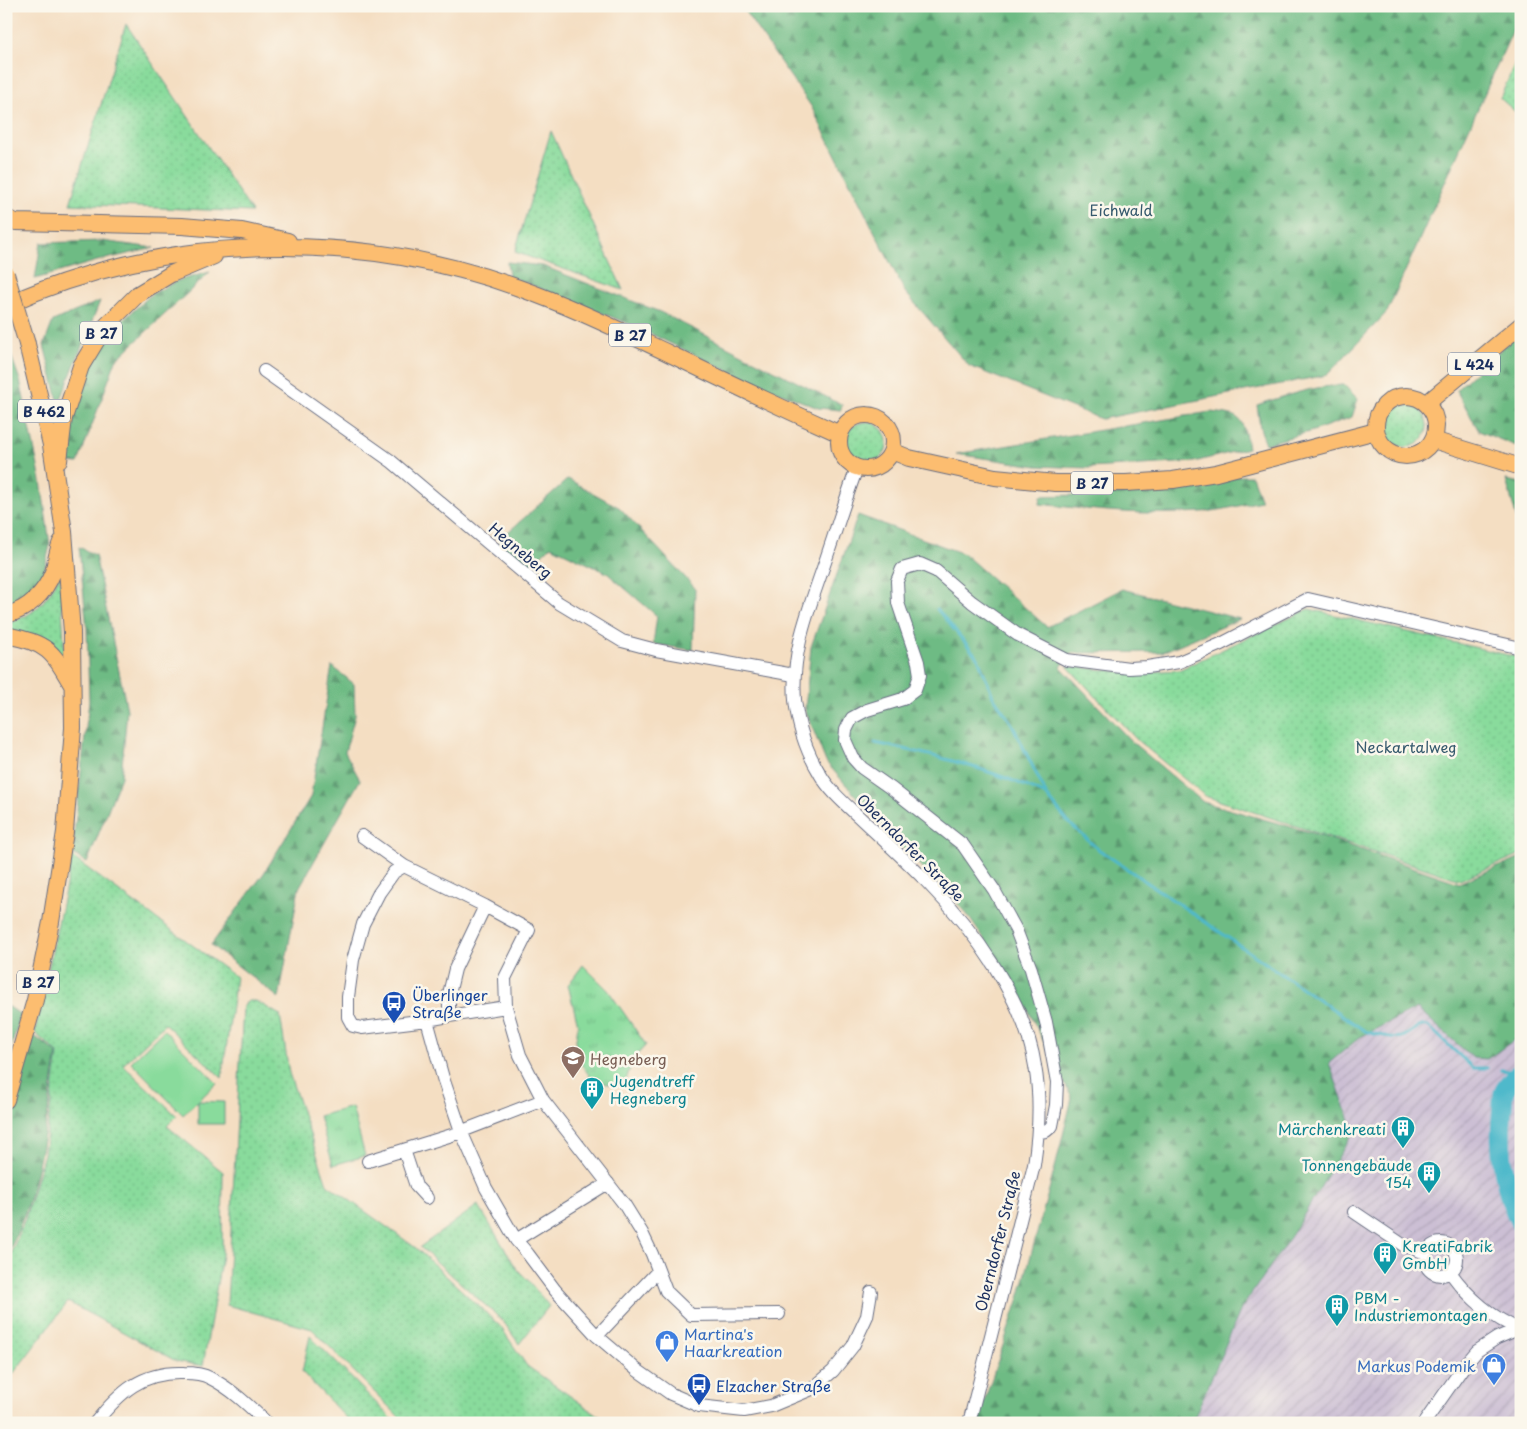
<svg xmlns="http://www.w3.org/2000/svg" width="1527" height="1429" viewBox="0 0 1527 1429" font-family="'Playpen Sans',sans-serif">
<defs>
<pattern id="industrial-furrows" width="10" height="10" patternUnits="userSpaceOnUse" patternTransform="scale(1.25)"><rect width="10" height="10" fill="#ccbfd4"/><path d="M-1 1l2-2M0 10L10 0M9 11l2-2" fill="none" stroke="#afa4b8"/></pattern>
<pattern id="grass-dots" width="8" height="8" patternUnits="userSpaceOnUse" patternTransform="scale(1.25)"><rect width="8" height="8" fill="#89db9c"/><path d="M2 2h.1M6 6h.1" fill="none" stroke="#76bc89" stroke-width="1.8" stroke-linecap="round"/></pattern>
<pattern id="forest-firs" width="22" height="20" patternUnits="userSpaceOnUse" patternTransform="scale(1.25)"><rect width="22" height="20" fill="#6ebb84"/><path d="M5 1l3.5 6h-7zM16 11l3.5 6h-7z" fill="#5a986f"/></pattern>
<pattern id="park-tufts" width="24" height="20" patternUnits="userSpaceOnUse" patternTransform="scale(1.25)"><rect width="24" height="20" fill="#89db9c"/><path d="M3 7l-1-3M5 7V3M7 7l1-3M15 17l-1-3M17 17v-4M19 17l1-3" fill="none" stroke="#76bc89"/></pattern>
</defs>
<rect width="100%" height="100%" fill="#fbf7ec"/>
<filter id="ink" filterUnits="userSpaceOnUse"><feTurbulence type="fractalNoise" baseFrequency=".02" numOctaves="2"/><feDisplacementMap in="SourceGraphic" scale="10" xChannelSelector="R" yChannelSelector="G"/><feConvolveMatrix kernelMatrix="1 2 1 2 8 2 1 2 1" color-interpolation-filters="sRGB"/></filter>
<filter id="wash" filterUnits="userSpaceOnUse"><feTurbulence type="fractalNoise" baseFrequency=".0096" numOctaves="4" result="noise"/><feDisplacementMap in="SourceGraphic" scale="20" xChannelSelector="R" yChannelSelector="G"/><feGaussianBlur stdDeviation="1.12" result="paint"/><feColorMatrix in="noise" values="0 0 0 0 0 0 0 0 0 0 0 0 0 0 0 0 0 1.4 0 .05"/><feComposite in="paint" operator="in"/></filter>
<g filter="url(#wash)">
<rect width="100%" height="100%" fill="#f4dec2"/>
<path fill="url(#industrial-furrows)" d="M1418,1008L1473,1058L1521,1035V1423H1192L1241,1309L1293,1233L1353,1131L1329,1063L1360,1037Z"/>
<path fill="url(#grass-dots)" stroke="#52857d" d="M126,24L252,212L70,204Z
M1521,50V117L1500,98Z
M551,131L623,290L515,252Z
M1385 426a21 21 0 1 1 42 0a21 21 0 1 1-42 0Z
M845 443a21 21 0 1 1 42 0a21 21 0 1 1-42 0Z
M60,574L65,659L6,630V623C36,616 47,600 60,574Z
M1309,609L1521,658V854L1460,880L1205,796L1138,741L1067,666L1134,673L1179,670Z
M72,857L236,977L222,1078L165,1024L123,1065L177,1116L167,1126L223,1172L222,1255L203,1366L176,1361L68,1302L6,1383V1266L25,1219L44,1154L58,1053L35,1033Z
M247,1001H256L280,1015L289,1073L327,1184L416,1248L500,1326L527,1366L609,1423H405L312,1329L227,1305L243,1007Z
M478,1205L517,1269L527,1279L549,1306L519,1344L503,1321L420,1247Z
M310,1336L396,1423H351L302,1372Z"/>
<path fill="url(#forest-firs)" stroke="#447571" d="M741,6H1521V12L1387,312L1327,375L1101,419L969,366L905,292L811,106Z
M102,241L154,248L97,261L35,279L41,243Z
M507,262L543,266L660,312L842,405L841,410L818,408L737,375L632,325L509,276Z
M210,272L116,360L78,463L68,462L71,426L84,377L102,339L152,294L177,281Z
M100,301L59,404L44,345L53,321Z
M1521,331V448L1479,431L1456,390Z
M6,342L20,380L41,481L50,545L43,576L25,597L6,605Z
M1344,385L1358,399L1352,417L1313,431L1265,444L1260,427L1257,405C1285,396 1313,386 1344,385Z
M1210,412C1243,415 1242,417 1248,448L1194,462L1089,468L1037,466L956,454Z
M1238,476H1252L1261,501C1241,505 1221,511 1201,512C1147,516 1092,510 1040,504L1041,496L1152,493Z
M568,479L620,508L695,588L693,650L653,644L657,616L607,573L551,546L528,569L498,541Z
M1506,480L1521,483V534Z
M858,515L964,554L1047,627L1122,589L1240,619L1162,652L1071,653L1061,667L1132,742L1203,802L1316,834L1459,883L1521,857V1035L1487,1059L1473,1058L1417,1008L1360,1037L1329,1063L1354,1131L1293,1233L1241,1309L1192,1423H977L1020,1295L1056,1164L1072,1098L1016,986L964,910L897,843L826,762L805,709L811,647Z
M79,547L95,555L127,710L121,777L87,863L72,853L89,701L87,628Z
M332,666L354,684L355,716L345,752L360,780L299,888L279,998L211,945L264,873L311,796Z
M8,1006L21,1015L6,1063V1009Z
M34,1036L57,1053C46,1122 39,1194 6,1257V1129Z"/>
<path fill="url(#park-tufts)" stroke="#52857d" d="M583,965L608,990L646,1045L633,1059L624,1086L594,1082L574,1054L578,1025L568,985Z
M352,1107L365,1156L333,1165L319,1116Z"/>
<path fill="#89db9c" stroke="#52857d" d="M164,1030L217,1083L198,1101L224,1102V1124H198V1101L183,1115L131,1062Z"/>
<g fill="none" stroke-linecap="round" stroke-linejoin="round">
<path stroke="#4fb9cb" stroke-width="3" d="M937,609L978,658L993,696L1012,724L1047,796L1068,822L1098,849L1365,1031C1373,1034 1394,1039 1402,1037C1411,1034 1417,1024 1428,1026L1473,1068H1487
M875,743C934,755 992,769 1046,795
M1501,1070L1519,1073"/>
<path stroke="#4fb9cb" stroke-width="20" d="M1521,1071C1514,1078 1508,1084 1504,1092C1502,1098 1503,1106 1502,1111C1498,1149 1504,1190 1521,1224"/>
</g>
</g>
<g filter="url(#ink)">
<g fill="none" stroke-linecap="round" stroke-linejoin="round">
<defs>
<path id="minor" d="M264,371L391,461L559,603L622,641L656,650L794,675
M857,468C845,500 835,533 824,565C809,609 791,652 795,700C798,726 806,751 820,774C829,790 844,803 857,815C880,837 904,858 926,881C973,929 1025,999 1035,1066C1041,1099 1039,1132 1034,1165L969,1423
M362,836L404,866L394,872L379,893L363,924L353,960L348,997V1017L353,1026L362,1028L427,1020L443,1078L461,1131L486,1188L516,1240L528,1254L555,1290L597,1336L637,1370L671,1394L699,1406L744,1411L771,1406L812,1389L833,1371L853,1346L867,1316L871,1292
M404,866L485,906L455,969L449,994V1016L427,1020
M506,1007L520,1055L543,1100L624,1204L642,1233L652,1254L666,1291L691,1315L779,1314
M449,1016L506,1007L505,978L529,930L485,906
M1039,1132L1046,1131L1052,1126L1056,1105L1057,1082L1046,1022L1031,969L1016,930L994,890L963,845L892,789L862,768L853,758L845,740L846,730L852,718L867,710L903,699L915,690L920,675L918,662L898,603L897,581L902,569L920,564L936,571L972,602L1018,635L1067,660L1129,668L1147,667L1179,662L1221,644L1308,599L1521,648
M404,1150L416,1186L427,1198
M368,1161L452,1135L543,1100
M1354,1212L1403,1245L1426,1253
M516,1240L608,1183
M1425 1259a16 16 0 1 1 32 0a16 16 0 1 1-32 0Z
M1450,1272C1468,1297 1492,1318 1521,1330
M597,1336L658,1271
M95,1423C120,1392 142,1371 184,1373C192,1373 203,1374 210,1378C232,1389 249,1406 267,1423
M1424,1423L1464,1366L1477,1351L1497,1338L1518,1329"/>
<path id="major" d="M6,218L16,222L182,226L242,231L288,241
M6,305C165,233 355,229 519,288C570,306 619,330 668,353C725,381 782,408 840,434
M1376 426a30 30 0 1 1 60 0a30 30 0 1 1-60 0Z
M1427,403L1521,325
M839 442a27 27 0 1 1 54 0a27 27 0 1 1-54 0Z
M1433,440L1521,467
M892,451L909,458L995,477L1055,483H1126L1173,480L1216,473L1376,431
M59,461L64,418L81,366L104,328L138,294L171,274L214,256
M6,615C28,610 45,593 53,572C56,562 57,552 61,542
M6,635C48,644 51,649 72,685
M6,1100L35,1000L51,922L65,832L73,728L72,632L64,532L51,445L27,344"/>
</defs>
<use href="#minor" stroke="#676c81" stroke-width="14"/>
<use href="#major" stroke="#676c81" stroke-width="18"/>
<use href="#minor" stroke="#fff" stroke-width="12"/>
<use href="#major" stroke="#fcbd6f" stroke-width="16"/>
<defs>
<path id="major-bridge" d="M6,274L27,344"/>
</defs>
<use href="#major-bridge" stroke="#676c81" stroke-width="18" stroke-linecap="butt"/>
<use href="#major-bridge" stroke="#fcbd6f" stroke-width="16"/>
</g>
</g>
<defs>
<symbol id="bus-pin" viewBox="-11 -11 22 30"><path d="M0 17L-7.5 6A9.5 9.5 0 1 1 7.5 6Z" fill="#1a4fb4" stroke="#fbf7ec"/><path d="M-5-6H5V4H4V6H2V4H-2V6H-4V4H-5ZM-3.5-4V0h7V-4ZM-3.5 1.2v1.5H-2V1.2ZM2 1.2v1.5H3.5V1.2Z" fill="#fff"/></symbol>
<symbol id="school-pin" viewBox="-11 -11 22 30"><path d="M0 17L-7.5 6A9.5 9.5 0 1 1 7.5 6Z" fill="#8d6e63" stroke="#fbf7ec"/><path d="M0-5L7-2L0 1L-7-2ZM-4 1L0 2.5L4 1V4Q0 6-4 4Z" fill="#fff"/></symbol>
<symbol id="building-pin" viewBox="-11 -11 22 30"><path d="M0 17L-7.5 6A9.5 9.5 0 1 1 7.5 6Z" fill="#0f9aa8" stroke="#fbf7ec"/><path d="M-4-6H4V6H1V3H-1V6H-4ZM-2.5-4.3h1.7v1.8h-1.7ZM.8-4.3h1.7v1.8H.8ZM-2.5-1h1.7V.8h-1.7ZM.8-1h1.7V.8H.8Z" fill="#fff"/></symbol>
<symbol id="shop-pin" viewBox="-11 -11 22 30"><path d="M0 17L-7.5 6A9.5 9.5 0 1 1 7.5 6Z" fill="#3f7fe0" stroke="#fbf7ec"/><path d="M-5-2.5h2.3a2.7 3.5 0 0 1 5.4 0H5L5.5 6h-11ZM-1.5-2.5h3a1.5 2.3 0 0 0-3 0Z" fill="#fff"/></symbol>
</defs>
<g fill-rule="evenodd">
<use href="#bus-pin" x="380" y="989" width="28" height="38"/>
<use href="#school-pin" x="559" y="1044" width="28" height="38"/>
<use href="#building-pin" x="578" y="1075" width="28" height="38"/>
<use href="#building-pin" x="1389" y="1114" width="28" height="38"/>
<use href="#building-pin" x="1415" y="1159" width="28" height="38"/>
<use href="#building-pin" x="1371" y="1240" width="28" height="38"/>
<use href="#building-pin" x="1323" y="1292" width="28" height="38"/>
<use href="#shop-pin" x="653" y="1328" width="28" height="38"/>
<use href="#shop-pin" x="1480" y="1351" width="28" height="38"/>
<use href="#bus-pin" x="685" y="1371" width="28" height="38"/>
</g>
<g text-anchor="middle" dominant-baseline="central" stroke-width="5" stroke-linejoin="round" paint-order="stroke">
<g fill="#fbf7ec" stroke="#5e6b89" stroke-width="1">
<rect x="80" y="321.5" width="42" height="23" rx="4"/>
<rect x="609" y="323.5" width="42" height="23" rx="4"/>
<rect x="1448" y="352.5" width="52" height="23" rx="4"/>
<rect x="18" y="399.5" width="52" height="23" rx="4"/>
<rect x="1071" y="471.5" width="42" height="23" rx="4"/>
<rect x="17" y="970.5" width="42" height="23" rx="4"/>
</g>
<g font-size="14" font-weight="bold" fill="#1b2f5e">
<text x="101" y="333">B 27</text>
<text x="630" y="335">B 27</text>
<text x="1474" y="364">L 424</text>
<text x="44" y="411">B 462</text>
<text x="1092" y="483">B 27</text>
<text x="38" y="982">B 27</text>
</g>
<g font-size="15" fill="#365a6e" stroke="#fbf7ec">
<text x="1121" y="209">Eichwald</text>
<text x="1406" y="746">Neckartalweg</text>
</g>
<g font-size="15" fill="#1b2f5e" stroke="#fbf7ec">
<text transform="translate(521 550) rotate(40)">Hegneberg</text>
<text transform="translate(911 847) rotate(45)">Oberndorfer Straße</text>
<text transform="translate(997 1241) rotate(-76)">Oberndorfer Straße</text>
</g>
<g font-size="15" fill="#164399" stroke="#fbf7ec" text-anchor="start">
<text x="412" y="994">Überlinger<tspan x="412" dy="17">Straße</tspan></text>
<text x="716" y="1385">Elzacher Straße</text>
</g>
<g font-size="15" fill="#785e54" stroke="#fbf7ec" text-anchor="start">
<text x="590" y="1058">Hegneberg</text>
</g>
<g font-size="15" fill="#0d838f" stroke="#fbf7ec" text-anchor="start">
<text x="610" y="1080">Jugendtreff<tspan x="610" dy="17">Hegneberg</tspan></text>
<text x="1386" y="1128" text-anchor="end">Märchenkreati</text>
<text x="1412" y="1164" text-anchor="end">Tonnengebäude<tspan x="1412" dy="17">154</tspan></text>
<text x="1402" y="1245">KreatiFabrik<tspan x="1402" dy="17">GmbH</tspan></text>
<text x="1354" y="1297">PBM -<tspan x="1354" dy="17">Industriemontagen</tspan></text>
</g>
<g font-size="15" fill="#366cbe" stroke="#fbf7ec" text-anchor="start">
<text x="684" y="1333">Martina's<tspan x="684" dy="17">Haarkreation</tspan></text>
<text x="1476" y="1365" text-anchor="end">Markus Podemik</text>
</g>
</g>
<rect width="1527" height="1429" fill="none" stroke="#fbf7ec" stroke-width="25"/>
</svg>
